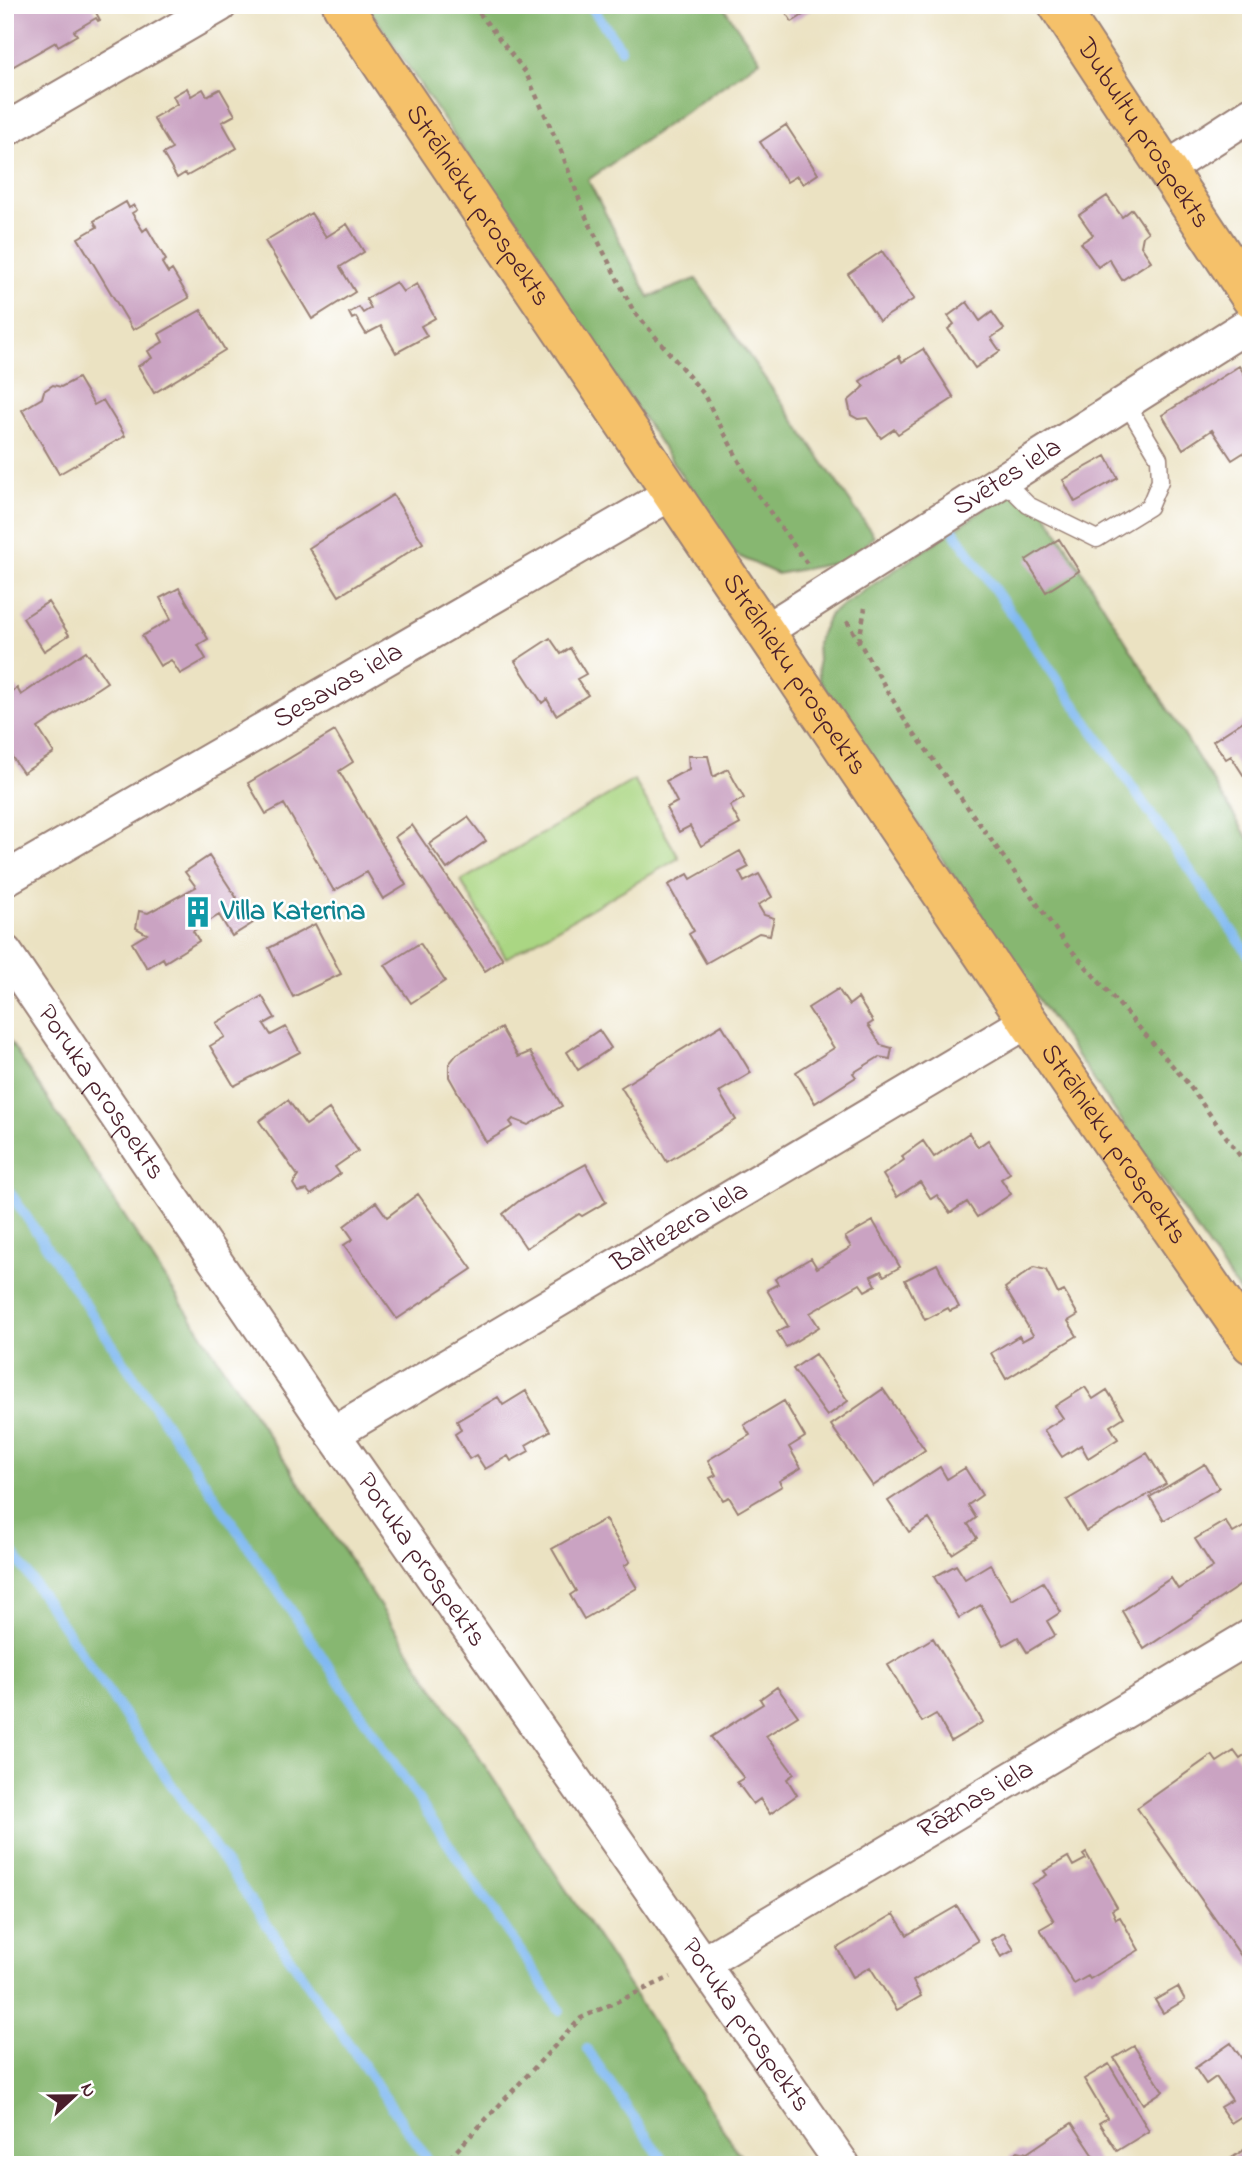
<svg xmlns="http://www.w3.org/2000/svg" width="1256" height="2170" viewBox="0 0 1256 2170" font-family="'Indie Flower',sans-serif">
<rect width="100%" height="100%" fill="#fff"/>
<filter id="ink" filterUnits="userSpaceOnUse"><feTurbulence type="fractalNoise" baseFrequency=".0143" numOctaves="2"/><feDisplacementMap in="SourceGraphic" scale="14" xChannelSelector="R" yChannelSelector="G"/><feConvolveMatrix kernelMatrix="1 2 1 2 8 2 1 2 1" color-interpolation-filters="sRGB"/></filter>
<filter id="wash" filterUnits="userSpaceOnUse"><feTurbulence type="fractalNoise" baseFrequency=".00686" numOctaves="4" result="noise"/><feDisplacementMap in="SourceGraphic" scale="28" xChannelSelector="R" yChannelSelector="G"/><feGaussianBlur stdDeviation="1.57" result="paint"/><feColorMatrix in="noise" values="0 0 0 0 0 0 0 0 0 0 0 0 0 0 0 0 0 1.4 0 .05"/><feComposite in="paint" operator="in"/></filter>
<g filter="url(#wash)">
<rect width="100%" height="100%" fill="#ebe2c2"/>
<path fill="#aad683" stroke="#7a7a57" stroke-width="2" d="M634,780L679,858L506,958L461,881Z"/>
<path fill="#87b771" stroke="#686b4e" stroke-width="2" d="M367,5H722L760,60L588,180L649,297L696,279L874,536L852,560L777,574L734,554Z
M1026,481L1248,838L1251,837V1309L819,680L817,642L830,614Z
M5,1034L734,2146L747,2165H5Z"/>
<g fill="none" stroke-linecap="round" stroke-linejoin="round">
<path stroke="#81b9f1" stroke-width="10" d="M590,5L621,49
M954,531L1251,958
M5,1185L560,2010
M5,1541L428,2160
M587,2049L666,2165"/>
</g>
<g id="blocks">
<path fill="#caa3c2" d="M9,5H92L100,20L98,21L96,18L74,31L77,35L58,46L56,42L5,71V7Z
M781,5H819L792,22Z
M187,88L191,96L203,89L207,96L220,89L235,115L222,122L237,148L187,176L185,173L177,178L163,154L172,149L153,118L177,104L173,96Z
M786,125L818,174L803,184L797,176L787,182L760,142Z
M1107,196L1122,217L1132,209L1148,232L1143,236L1141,246L1151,261L1122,280L1109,259L1098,267L1081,243L1093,235L1079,215Z
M126,202L129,208L134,205L137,210L132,213L143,231L147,228L166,260L162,263L168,273L172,270L189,298L133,330L78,238L97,227L94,221Z
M311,213L326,237L347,224L364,252L340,267L355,292L312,319L265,241Z
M882,251L914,299L879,321L848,274Z
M396,282L403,292L417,284L435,318L421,326L427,336L396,353L381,326L366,334L356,317L352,319L349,313L359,307L363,313L371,308L366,299Z
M967,302L980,321L992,312L1004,329L991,338L1000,351L975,368L948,329L954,324L948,316Z
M201,310L225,350L154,393L138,366L152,358L148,351L163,342L159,334Z
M923,349L954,398L898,434L894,429L881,438L867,418L858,419L851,415L848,401L864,387L860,381L899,356L902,362Z
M1239,366L1251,384V448L1232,460L1212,430L1183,449L1162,415Z
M78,378L94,405L103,400L125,436L59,474L22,410L42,398L44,391L53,385L61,387Z
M1106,456L1118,478L1075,502L1063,480Z
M393,495L423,543L339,596L309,548Z
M1059,539L1079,571L1046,592L1026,560Z
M179,588L208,639L198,645L206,659L180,674L171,660L160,666L142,636L171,619L160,598Z
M48,602L69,635L44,651L23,618Z
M550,638L561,654L570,648L586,674L577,679L588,695L556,715L547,699L542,703L515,661Z
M86,651L107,682L38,728L54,753L23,773L12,757L5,761V696L17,688L21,695Z
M1251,716V787L1231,756L1226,759L1213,741Z
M335,731L353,762L339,771L406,885L383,899L367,872L334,891L284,804L266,814L248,783Z
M688,756H708L713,777L728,769L744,798L730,806L740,824L701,846L690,826L679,832L666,808L677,802L666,781L689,769Z
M468,817L486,841L447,869L429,844Z
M412,825L503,959L485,971L395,837Z
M740,851L749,867L739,872L744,882L759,874L772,897L758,905L764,915L774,918L770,935L759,933L706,963L689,934L694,931L668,885L688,874L691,879Z
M209,856L253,923L232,936L219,915L193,931L199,941L165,962L163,958L147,968L132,943L147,934L136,928L139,911L148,913L196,887L185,872Z
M315,924L341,974L293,997L269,948Z
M420,943L445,981L411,1003L385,965Z
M838,989L849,1005L858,998L873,1022L868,1025L881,1045L892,1048L890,1059L879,1057L853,1073L856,1077L815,1103L796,1072L834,1048L808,1008Z
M262,996L275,1018L264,1024L271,1035L286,1027L300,1052L234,1086L210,1046L225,1037L216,1023Z
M722,1025L751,1073L719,1092L736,1120L667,1162L621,1087Z
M501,1028L518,1057L530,1052L562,1106L528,1125L513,1119L510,1122L513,1126L486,1142L449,1077V1064L457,1054Z
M599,1030L611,1048L578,1070L567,1052Z
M288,1100L306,1125L329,1109L358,1151L335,1167L340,1174L311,1195L307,1190L298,1192L293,1184L298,1176L259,1121Z
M969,1133L978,1147L988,1140L1010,1173L1001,1179L1011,1194L977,1217L967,1202L950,1213L937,1195L931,1199L920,1182L897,1197L883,1175L904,1160L902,1156L923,1141L934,1157Z
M586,1164L606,1202L582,1216L579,1214L526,1248L503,1214L520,1200Z
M418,1194L472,1269L397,1319L344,1245L353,1239L344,1226L376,1202L387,1217Z
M873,1221L900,1267L884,1276L881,1271L871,1276L876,1285L865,1291L860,1284L810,1313L819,1327L786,1347L777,1332L788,1326L767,1290L778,1284L775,1279L811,1258L817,1268L851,1247L845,1237Z
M937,1264L959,1307L950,1311L948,1308L925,1320L905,1280Z
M1034,1267L1046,1270L1058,1294L1064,1291L1078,1315L1068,1321L1077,1336L1006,1379L991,1353L1019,1336L1022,1341L1033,1335L1005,1288Z
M815,1354L848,1401L827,1416L793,1369Z
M1085,1387L1093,1399L1107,1390L1124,1417L1110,1426L1118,1439L1088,1458L1081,1445L1062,1457L1044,1430L1063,1418L1055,1406Z
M883,1389L925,1450L873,1486L831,1425Z
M526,1391L550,1431L526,1445L529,1451L511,1461L508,1456L485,1469L476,1455L469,1459L455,1434L461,1430L457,1421L498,1397L503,1405Z
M784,1401L805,1437L789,1447L801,1468L779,1481L782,1486L738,1512L729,1497L723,1500L710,1478L716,1475L708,1460L750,1435L744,1425Z
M1147,1453L1166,1484L1086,1531L1067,1500Z
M1205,1464L1219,1488L1164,1520L1150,1497Z
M940,1467L947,1479L965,1468L982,1495L968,1505L976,1518L968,1524L977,1538L952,1554L929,1519L909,1532L888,1501Z
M605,1519L630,1562L624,1566L637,1588L584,1619L570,1595L576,1591L552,1549Z
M1225,1521L1233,1533L1247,1525L1251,1531V1578L1144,1649L1122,1611L1171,1578L1178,1589L1213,1567L1195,1539Z
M990,1564L1012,1600L1043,1582L1061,1612L1047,1621L1055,1635L1027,1652L1018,1637L1004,1645L981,1605L959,1618L934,1577L956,1565L965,1579Z
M933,1638L983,1722L951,1741L936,1714L922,1722L888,1665Z
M777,1687L798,1716L766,1736L794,1774L787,1779L797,1795L770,1814L760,1799L753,1804L737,1782L744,1778L711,1737L763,1704L760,1699Z
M1234,1751L1240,1759L1251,1751V1970L1137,1808L1212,1755L1217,1762Z
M1086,1853L1117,1907L1112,1910L1116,1919L1120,1917L1139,1950L1090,1979L1088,1976L1074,1984L1040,1929L1054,1921L1032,1884L1047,1875L1044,1871L1068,1857L1073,1866L1086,1859L1083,1855Z
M957,1906L978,1941L913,1981L921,1996L897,2010L870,1967L853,1977L837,1948L894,1914L907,1935Z
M1004,1933L1014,1950L1001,1957L991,1940Z
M1178,1987L1185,2000L1163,2013L1155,2000Z
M1231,2043L1251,2072V2128L1242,2116L1231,2123L1220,2107L1232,2100L1216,2077L1206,2084L1195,2068Z
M1134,2046L1163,2091L1143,2104L1114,2058Z
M1109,2064L1149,2131L1117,2151L1099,2123L1107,2118L1084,2079Z
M1072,2123L1100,2165H1008L1010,2156L1018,2151L1027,2153Z
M1251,2145V2165H1233L1230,2159Z"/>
</g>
</g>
<g filter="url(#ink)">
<use href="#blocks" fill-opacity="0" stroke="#9a8076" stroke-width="2"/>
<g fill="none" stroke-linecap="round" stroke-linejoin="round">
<defs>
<path id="service" d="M1004,481L1028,505L1097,539L1149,507L1160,481L1159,458L1126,403"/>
<g id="minor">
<path d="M5,130L220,5"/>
<path d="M1166,169L1251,114"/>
<path id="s1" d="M765,631L1251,323"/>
<path id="s2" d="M5,879L670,494"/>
<path id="s3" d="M5,952L333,1434L843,2165"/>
<path id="s4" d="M333,1434L1028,1021"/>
<path id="s5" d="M703,1963L1251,1636"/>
</g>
<g id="primary">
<path id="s6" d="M342,5L1028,1021L1251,1344"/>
<path id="s7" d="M1058,5L1251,298"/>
</g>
</defs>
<use href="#service" stroke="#9a8076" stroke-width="19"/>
<use href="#minor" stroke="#9a8076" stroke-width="37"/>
<use href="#primary" stroke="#9a8076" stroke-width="42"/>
<path stroke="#9a8076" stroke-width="4.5" stroke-dasharray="5 5" stroke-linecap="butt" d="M473,5L526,73L560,148L586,217L633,310L703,393L755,491L808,565
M847,621L904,719L1066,944L1185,1080L1251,1171
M859,641L865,608
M443,2165L581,2018L671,1977"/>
<use href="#service" stroke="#fff" stroke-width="16"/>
<use href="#minor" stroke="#fff" stroke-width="33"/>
<use href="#primary" stroke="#f5c16b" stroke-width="38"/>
</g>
</g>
<defs>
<symbol id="building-bare" viewBox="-9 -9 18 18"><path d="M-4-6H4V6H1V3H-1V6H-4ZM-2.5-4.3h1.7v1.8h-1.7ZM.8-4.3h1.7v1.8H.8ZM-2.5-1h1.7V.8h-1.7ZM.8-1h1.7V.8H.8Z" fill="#0f9aa8" stroke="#fff" stroke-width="2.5" paint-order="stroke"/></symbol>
</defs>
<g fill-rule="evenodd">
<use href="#building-bare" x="176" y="890" width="44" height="44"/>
</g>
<g text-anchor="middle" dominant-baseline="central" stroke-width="5" stroke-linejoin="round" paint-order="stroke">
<g font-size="28" fill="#4a1f2b" stroke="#fff">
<text stroke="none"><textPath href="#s7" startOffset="154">Dubultu prospekts</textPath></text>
<text stroke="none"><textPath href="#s6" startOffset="242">Strēlnieku prospekts</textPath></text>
<text stroke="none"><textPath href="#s1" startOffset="287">Svētes iela</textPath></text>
<text stroke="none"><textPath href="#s6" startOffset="808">Strēlnieku prospekts</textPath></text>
<text stroke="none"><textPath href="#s2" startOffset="385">Sesavas iela</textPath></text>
<text stroke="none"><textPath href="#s3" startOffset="170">Poruka prospekts</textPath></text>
<text stroke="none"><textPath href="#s6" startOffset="1376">Strēlnieku prospekts</textPath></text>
<text stroke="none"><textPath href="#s4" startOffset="404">Baltezera iela</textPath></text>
<text stroke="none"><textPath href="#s3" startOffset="737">Poruka prospekts</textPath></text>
<text stroke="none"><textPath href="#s5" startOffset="318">Rāznas iela</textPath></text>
<text stroke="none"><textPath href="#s3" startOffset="1304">Poruka prospekts</textPath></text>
</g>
<g font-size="28" font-weight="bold" fill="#0d838f" stroke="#fff" text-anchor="start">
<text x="221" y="912">Villa Katerina</text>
</g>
</g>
<rect width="1256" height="2170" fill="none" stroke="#fff" stroke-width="28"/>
<g transform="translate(74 2096) rotate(68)" stroke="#ffffff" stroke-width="5" paint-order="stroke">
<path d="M0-5L12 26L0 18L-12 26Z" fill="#4a1f2b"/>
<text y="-10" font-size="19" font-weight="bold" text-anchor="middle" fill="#4a1f2b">N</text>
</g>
</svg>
